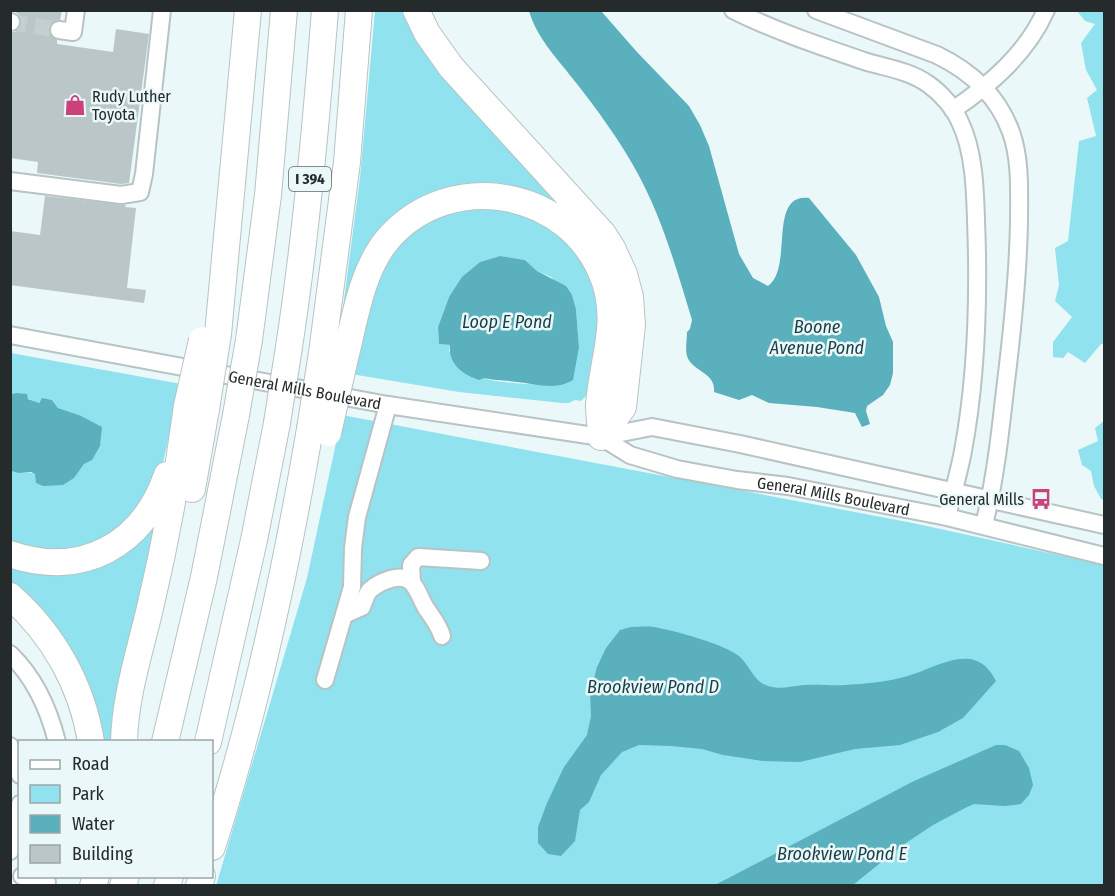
<svg xmlns="http://www.w3.org/2000/svg" width="1115" height="896" viewBox="0 0 1115 896" font-family="'Fira Sans Condensed',sans-serif">
<rect width="100%" height="100%" fill="#ebf8fa"/>
<path fill="#90e2ee" fill-rule="evenodd" d="M375,11H409L548,185L572,220L436,198L342,315L360,178Z
M1077,11H1104V344H1101L1085,363L1068,352L1063,358L1053,357V342L1072,317L1055,301L1059,285L1055,248L1068,241L1079,141L1096,136L1087,98L1097,90L1086,70L1081,43L1095,24L1085,21Z
M480,202L544,222L573,248L594,284L601,321L590,392L581,401L575,400L569,403H562L459,392L351,374L378,267L409,229ZM500,256L525,260L537,271L551,277L572,295L576,309L579,347L538,385C523,383 496,383 484,378C472,372 460,359 449,351L450,345L439,344L438,327L449,297L480,262Z
M11,353L181,384L161,471L146,509L77,555L11,544L10,471L74,477L84,464L79,415L58,408L52,400L42,399L38,403L16,393L11,394Z
M342,415L913,523L1104,565V885L216,886L307,578Z
M1104,421V500L1101,499L1094,486L1091,471L1082,465L1078,450L1098,441L1095,428Z
M162,510L117,741H99L11,588V564L42,570Z"/>
<path fill="#5bb0bd" d="M529,11H601L637,52L689,106L700,125L709,146L739,254L753,278L768,286C794,267 767,193 809,198L856,255L879,297L886,326L893,342V373L890,385L883,395L867,406L866,411L870,424L862,427L855,413L817,407L769,403L752,395L739,400L714,392C716,372 692,372 687,356C685,349 687,339 687,332L690,329L692,320C677,271 663,220 638,174C621,142 596,108 573,79C556,57 537,38 529,11Z
M500,256L525,260L537,271L566,286L572,295L576,309L579,347L573,380C555,391 536,384 517,382C505,380 496,381 484,378L479,380C463,375 448,364 450,345L439,344L438,327L449,297L462,277L480,262Z
M16,393L27,394L28,399L39,403L42,398L52,400L58,408L79,415L102,427L100,446L92,460L84,464L74,478L63,485L43,486L36,483L35,474L31,472L19,473L11,471V394Z
M631,627C639,627 647,626 654,627C672,630 728,645 740,657C750,666 754,682 768,686C780,690 792,686 804,685C818,684 832,686 845,685C864,684 886,682 904,677C936,669 975,638 996,681L963,718L938,732L900,745L855,749L800,762L763,761L723,755L702,749L671,746L639,745L622,752L601,775L589,802L580,810L575,841L561,856L548,854L538,843V827L547,803L564,767L587,735L591,716L590,693L597,667L606,648L620,630Z
M996,745H1005L1019,751L1029,768L1033,785L1029,795L1021,804L1005,806L974,804L965,808L933,825L900,847L853,885H715L914,781Z"/>
<path fill="#bac6c8" d="M13,10H62L60,20L55,21L49,28L50,34L57,40V44L113,52L116,29L149,34L129,183L121,184L37,173L38,162L10,158V33L17,31L21,23L20,16Z
M45,196L126,205L125,207L136,208L127,288L146,290L144,303L10,285V231L40,235Z"/>
<g fill="none" stroke-linecap="round" stroke-linejoin="round">
<path stroke="#c3cfd0" stroke-width="16" stroke-dasharray="16 8" stroke-linecap="butt" d="M11,22L59,30"/>
<defs>
<g id="minor">
<path d="M733,10C775,31 820,46 864,61C886,68 908,70 928,84C941,93 954,108 960,122C974,151 975,188 976,220C979,296 977,375 963,451C959,473 952,495 947,517"/>
<path d="M816,10L937,55C970,71 998,96 1011,132C1021,160 1019,192 1019,222C1018,278 1012,334 1005,390C1000,435 995,480 984,525"/>
<path d="M10,22H11"/>
<path d="M59,30L73,32L76,10"/>
<path d="M953,110C991,84 1027,53 1046,10"/>
<path d="M10,181L121,195L140,192L144,174L162,10"/>
<path id="s1" d="M10,335L388,405L601,437L652,427L740,444L1104,525"/>
<path id="s2" d="M601,437L630,455L677,469L737,480L788,486L947,517L1104,556"/>
<path d="M412,582L411,565L418,557L481,561"/>
<path d="M344,615L362,607C364,602 366,594 370,590C379,582 402,571 412,583C418,589 421,600 426,608C432,617 439,625 442,636"/>
<path d="M10,654C34,677 49,710 57,742"/>
<path d="M325,680L352,587L353,548L357,517L388,405"/>
<path d="M10,746L20,775"/>
<path d="M10,851L20,804"/>
<path d="M22,876L47,882"/>
</g>
<path id="highway" d="M416,10L427,33L451,67L603,234L612,248L624,274L630,297L632,325L623,407L601,437
M218,334L248,10
M249,340L268,195L284,10
M289,347C306,236 316,123 325,10
M322,353L347,162L359,10
M345,358C355,319 361,271 388,239C451,167 571,189 604,279C620,325 602,360 599,405C599,415 601,426 601,437
M192,489L206,409
M10,554C82,579 143,545 167,475
M10,596C53,634 82,685 91,742
M124,742C125,696 140,651 150,608C166,541 178,474 187,406
M165,742L204,577L236,415
M208,742L254,540L277,423
M212,847C256,711 286,570 310,429
M93,886L96,876
M123,886L126,876
M167,886L170,876
M199,886L202,876"/>
</defs>
<use href="#minor" stroke="#b7c3c5" stroke-width="20"/>
<use href="#highway" stroke="#b7c3c5" stroke-width="28"/>
<use href="#minor" stroke="#fff" stroke-width="16"/>
<use href="#highway" stroke="#fff" stroke-width="26"/>
<defs>
<path id="highway-bridge" d="M187,406L202,340
M206,409L218,334
M236,415L249,340
M277,423L289,347
M310,429L322,353
M328,433L345,358"/>
</defs>
<use href="#highway-bridge" stroke="#b7c3c5" stroke-width="28" stroke-linecap="butt"/>
<use href="#highway-bridge" stroke="#fff" stroke-width="26"/>
</g>
<defs>
<symbol id="shop-bare" viewBox="-9 -9 18 18"><path d="M-5-2.5h2.3a2.7 3.5 0 0 1 5.4 0H5L5.5 6h-11ZM-1.5-2.5h3a1.5 2.3 0 0 0-3 0Z" fill="#ca417b" stroke="#ebf8fa" stroke-width="2.5" paint-order="stroke"/></symbol>
<symbol id="bus-bare" viewBox="-9 -9 18 18"><path d="M-5-6H5V4H4V6H2V4H-2V6H-4V4H-5ZM-3.5-4V0h7V-4ZM-3.5 1.2v1.5H-2V1.2ZM2 1.2v1.5H3.5V1.2Z" fill="#ca417b" stroke="#ebf8fa" stroke-width="2.5" paint-order="stroke"/></symbol>
</defs>
<g fill-rule="evenodd">
<use href="#shop-bare" x="60" y="90" width="30" height="30"/>
<use href="#bus-bare" x="1026" y="484" width="30" height="30"/>
</g>
<g text-anchor="middle" dominant-baseline="central" stroke-width="5" stroke-linejoin="round" paint-order="stroke">
<rect fill="#ebf8fa" stroke="#606868" stroke-width="1.5" x="289" y="167" width="42" height="24" rx="4.5"/>
<g font-size="15" font-weight="bold" fill="#252a2a">
<text x="310" y="179">I 394</text>
</g>
<g font-size="16" fill="#252a2a" stroke="#ebf8fa" text-anchor="start">
<text x="92" y="96">Rudy Luther<tspan x="92" dy="18">Toyota</tspan></text>
<text x="1024" y="499" text-anchor="end">General Mills</text>
</g>
<g font-size="16" fill="#252a2a" stroke="#ebf8fa">
<text stroke="none"><textPath href="#s1" startOffset="300">General Mills Boulevard</textPath></text>
<text stroke="none"><textPath href="#s2" startOffset="242">General Mills Boulevard</textPath></text>
</g>
<g font-size="18" font-style="italic" fill="#173f45" stroke="#ebf8fa">
<text x="507" y="322">Loop E Pond</text>
<text x="817" y="327">Boone<tspan x="817" dy="21">Avenue Pond</tspan></text>
<text x="653" y="687">Brookview Pond D</text>
<text x="842" y="854">Brookview Pond E</text>
</g>
</g>
<rect width="1115" height="896" fill="none" stroke="#252a2a" stroke-width="24"/>
<rect x="18" y="740" width="195" height="138" fill="#ebf8fa" stroke="#9ca6a7" stroke-width="1.5"/>
<rect x="30" y="760" width="30" height="9" fill="#ffffff" stroke="#9ca6a7" stroke-width="1.5"/>
<text x="72" y="770" font-size="18" fill="#252a2a">Road</text>
<rect x="30" y="785" width="30" height="18" fill="#90e2ee" stroke="#9ca6a7" stroke-width="1.5"/>
<text x="72" y="800" font-size="18" fill="#252a2a">Park</text>
<rect x="30" y="815" width="30" height="18" fill="#5bb0bd" stroke="#9ca6a7" stroke-width="1.5"/>
<text x="72" y="830" font-size="18" fill="#252a2a">Water</text>
<rect x="30" y="845" width="30" height="18" fill="#bac6c8" stroke="#9ca6a7" stroke-width="1.5"/>
<text x="72" y="860" font-size="18" fill="#252a2a">Building</text>
</svg>
